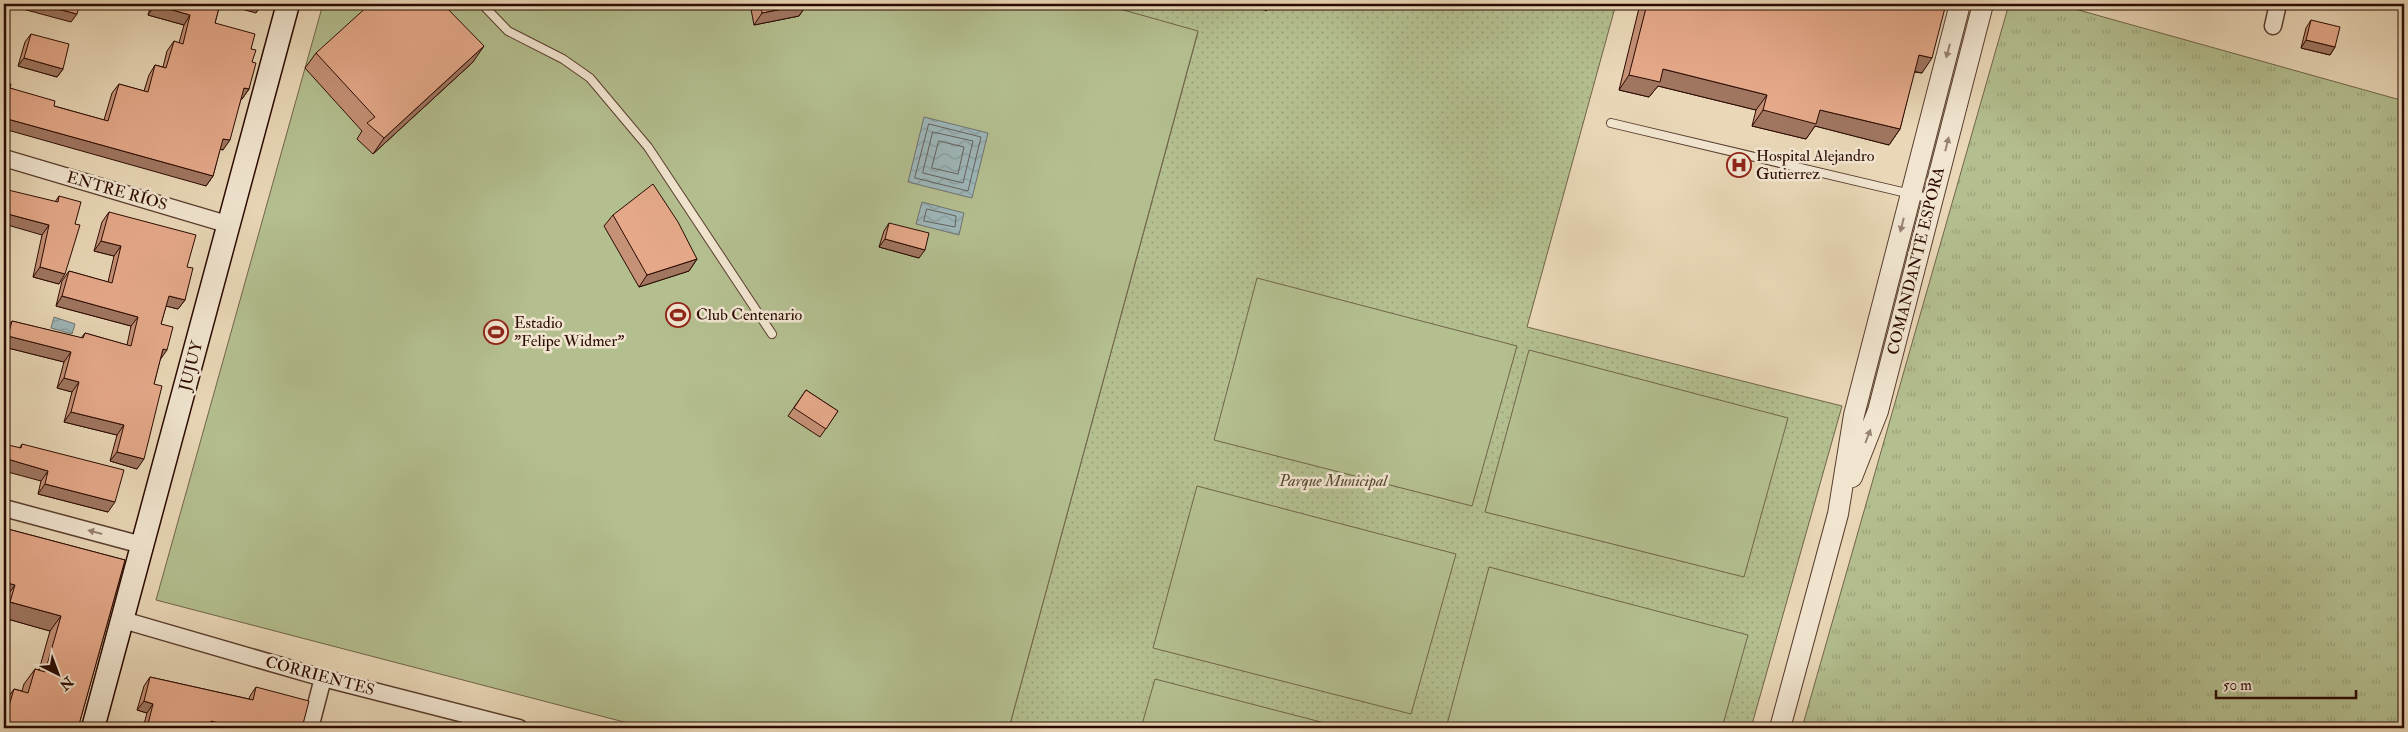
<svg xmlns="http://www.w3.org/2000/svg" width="2408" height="732" viewBox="0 0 2408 732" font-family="'IM FELL Double Pica',serif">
<defs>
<pattern id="grass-tufts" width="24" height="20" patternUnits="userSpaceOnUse" patternTransform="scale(1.25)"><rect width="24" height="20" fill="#b4bf90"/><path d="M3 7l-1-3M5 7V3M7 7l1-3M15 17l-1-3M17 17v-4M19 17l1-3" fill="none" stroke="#9ba37a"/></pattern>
<pattern id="park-dots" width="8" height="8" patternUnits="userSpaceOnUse" patternTransform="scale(1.25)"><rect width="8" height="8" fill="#b4bf90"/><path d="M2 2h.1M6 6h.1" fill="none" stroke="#9ba37a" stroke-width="1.8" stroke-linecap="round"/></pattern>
<pattern id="water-waves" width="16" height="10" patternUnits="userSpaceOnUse" patternTransform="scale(1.25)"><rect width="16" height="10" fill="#9db7ba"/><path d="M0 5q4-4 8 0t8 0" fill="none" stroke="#879c9e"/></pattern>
</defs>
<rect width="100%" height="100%" fill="#e9d7b7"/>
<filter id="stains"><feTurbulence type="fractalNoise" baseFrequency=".004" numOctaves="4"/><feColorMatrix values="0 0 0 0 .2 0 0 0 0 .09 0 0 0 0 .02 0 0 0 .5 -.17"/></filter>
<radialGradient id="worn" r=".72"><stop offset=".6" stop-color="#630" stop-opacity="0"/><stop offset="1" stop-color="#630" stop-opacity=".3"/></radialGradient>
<path fill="url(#grass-tufts)" stroke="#706448" d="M2009,4H2057L2404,101V728H1802Z"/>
<path fill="url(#park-dots)" stroke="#706448" d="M1102,4H1616L1527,327L1842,406L1751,728H1009L1198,32Z"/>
<path fill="#b4bf90" stroke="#706448" d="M323,4H1102L1198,31L1009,728H647L156,600Z
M1257,278L1517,346L1472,506L1214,440Z
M1529,350L1788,418L1744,577L1485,512Z
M1197,486L1456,554L1411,714L1153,648Z
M1489,567L1748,635L1722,728H1446Z
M1155,679L1344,728H1141Z"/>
<path fill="url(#water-waves)" stroke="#6f7270" d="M924,117L988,133L972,198L908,182Z
M922,202L964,213L959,235L916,224Z
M54,317L75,324L72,334L51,328Z"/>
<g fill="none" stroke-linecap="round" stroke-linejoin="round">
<path stroke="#64605e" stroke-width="1" d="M929,124L981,137L968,191L915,178Z
M933,132L973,141L963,183L923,173Z
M939,141L964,147L958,174L932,168Z
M927,209L956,216L955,227L924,221Z"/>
<defs>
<path id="service" d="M482,4L508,31L563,59L590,78L648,147L772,334
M1611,123L1932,199"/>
<path id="minor" d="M2273,26L2278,4
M4,158L230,225
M4,508L142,545
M123,620L323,678L519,728
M310,728L323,678"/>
<path id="tertiary" d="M1852,477L1878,411L1983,4
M1780,728L1838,514L1854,415L1960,4"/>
<path id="secondary" d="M93,728L288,4"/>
</defs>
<use href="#service" stroke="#5a3d2e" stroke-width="10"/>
<use href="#minor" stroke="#5a3d2e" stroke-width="19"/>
<use href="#tertiary" stroke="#5a3d2e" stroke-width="22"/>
<use href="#secondary" stroke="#2b0a01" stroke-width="25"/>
<use href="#service" stroke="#f1e5d0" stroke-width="8"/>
<use href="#minor" stroke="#f1e5d0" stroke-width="16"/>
<use href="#tertiary" stroke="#f1e5d0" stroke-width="20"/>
<use href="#secondary" stroke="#f1e5d0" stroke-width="22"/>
</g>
<path fill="#c59177" stroke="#2b0a01" d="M151,4H220L215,23L251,49L252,62L249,89L242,99H241L223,150L220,149L213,176L206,186L10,88L54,106L104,120L112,93L119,84L144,91L149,75L155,65L163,67L167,51L174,41L179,43L184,25L148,15Z
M750,4H807L799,16L754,25Z
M1256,4H1271L1266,11Z
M1640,4H1946L1922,73L1914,72L1900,129L1889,145L1815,126L1806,139L1752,126L1756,110L1658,86L1649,97L1619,90Z
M2311,20L2335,47L2330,55L2301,48L2306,28Z
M31,34L63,69L57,77L18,66L25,42Z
M316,53L473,62L373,154L357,139L362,131L305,68Z
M59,196L75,224L59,284L33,277L42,235L55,202Z
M109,212L187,267L185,300L178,309L166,306L161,324L160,360L154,384L137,469L110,461L117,435L64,422L72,392L57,388L64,362L4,347V335L5,330L12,321L81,338L85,333L127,345L131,326L56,306L62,281L69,271L108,282L114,256L94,251L102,222Z
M613,215L697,259L689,271L639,287L604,226Z
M889,223L919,258L879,247L884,231Z
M806,390L838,411L820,437L788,416Z
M22,444L108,512L38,494L41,481L20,447Z
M4,528L125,560L78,728H4V703L14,689L22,691L24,684L35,669L39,670L50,631L4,618Z
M150,677L249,699L250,696L256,687L302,728H143L147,713L137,710L144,686Z"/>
<path fill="#a07661" stroke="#2b0a01" d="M4,4H39L77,14L71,22Z
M223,4H258L262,5L256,13Z
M807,4L799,16L754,25L762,13Z
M155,5L190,15L184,25L148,15Z
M2306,40L2335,47L2330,55L2301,48Z
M484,46L473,62L373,154L384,138Z
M1919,55L1932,58L1922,73L1908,70Z
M24,58L63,69L57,77L18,66Z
M1663,69L1767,95L1756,110L1658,86L1649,97L1619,90L1629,75Z
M244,88L249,89L242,99L237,98Z
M1763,110H1820L1900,129L1889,145L1815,126L1806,139L1752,126Z
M4,118L213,176L206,186L4,129Z
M223,139L230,140L223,150L216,148Z
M4,213L49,225L42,235L4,224Z
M885,239L925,250L919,258L879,247Z
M101,241L121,246L114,256L94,251Z
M697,259L689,271L639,287L647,275Z
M40,267L65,274L59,284L33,277Z
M62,296L138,317L131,326L56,306Z
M169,296L185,300L178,309L162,305Z
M8,336L71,352L64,362L4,347V342Z
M163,349L167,350L160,360Z
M64,378L79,382L72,392L57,388Z
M71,412L124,425L117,435L64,422Z
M117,452L144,459L137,469L110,461Z
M4,458L48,471L41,481L4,471Z
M45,484L115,502L108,512L38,494Z
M4,582L15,585L4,600Z
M10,602L61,616L50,631L4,618V612Z
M144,701L153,704L147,713L137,710Z
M211,721L238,728H206Z"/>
<path fill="#e5a98a" stroke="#2b0a01" d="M39,4H80L77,14Z
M155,4H220L215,23L255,34L251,49L256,50L252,62L256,63L249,89L244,88L230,140L223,139L213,176L4,118V82L11,84L10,88L55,101L54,106L108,121L119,84L148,92L155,65L166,68L174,41L183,44L190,15L155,5Z
M370,4H443L484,46L384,138L367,123L375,117L316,53Z
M761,4H807L762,13Z
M1647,4H1946L1932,58L1919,55L1900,129L1820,110L1816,124L1763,110L1767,95L1663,69L1660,82L1629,75Z
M2311,20L2340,27L2335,47L2306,40Z
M31,34L69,44L63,69L24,58Z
M653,184L678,222L697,259L647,275L613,215Z
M4,189L58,202L59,196L81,202L75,224L80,225L65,274L40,267L49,225L4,213Z
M109,212L196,235L187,267L193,268L185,300L169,296L161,324L173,327L167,350L163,349L154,384L162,386L144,459L117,452L124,425L71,412L79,382L64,378L71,352L8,336L12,321L83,338L85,333L131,346L138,317L62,296L69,271L112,283L121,246L101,241Z
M889,223L929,233L925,250L885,239Z
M806,390L838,411L826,429L794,408Z
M4,444L21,448L22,444L124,470L115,502L45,484L48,471L4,458Z
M4,528L125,560L78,728H4V722L14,689L28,693L35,669L45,672L61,616L10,602L15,585L4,582V567L7,556L4,555Z
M150,677L253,700L256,687L309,701L302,728H238L211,721L209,728H147L153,704L144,701Z"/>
<defs><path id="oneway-solid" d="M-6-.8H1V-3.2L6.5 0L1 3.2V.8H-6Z" transform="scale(1.25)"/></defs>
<g fill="#988273">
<use href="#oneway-solid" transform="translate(1948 51) rotate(105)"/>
<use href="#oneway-solid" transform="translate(1947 144) rotate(-76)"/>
<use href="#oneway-solid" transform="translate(1902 225) rotate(104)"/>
<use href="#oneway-solid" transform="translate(1868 436) rotate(-69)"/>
<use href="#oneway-solid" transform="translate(95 532) rotate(-165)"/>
</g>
<defs>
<symbol id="hospital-ring" viewBox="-11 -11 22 22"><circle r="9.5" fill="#f1e5d0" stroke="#8f2418" stroke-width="1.5"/><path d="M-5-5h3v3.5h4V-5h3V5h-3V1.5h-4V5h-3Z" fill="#8f2418"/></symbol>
<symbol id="stadium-ring" viewBox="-11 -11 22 22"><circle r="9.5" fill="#f1e5d0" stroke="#8f2418" stroke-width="1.5"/><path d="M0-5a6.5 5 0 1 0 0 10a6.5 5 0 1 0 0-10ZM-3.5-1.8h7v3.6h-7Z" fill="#8f2418"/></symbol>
</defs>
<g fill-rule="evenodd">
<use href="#hospital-ring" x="1725" y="151" width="28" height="28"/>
<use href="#stadium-ring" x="664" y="301" width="28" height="28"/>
<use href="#stadium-ring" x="482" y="318" width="28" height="28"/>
</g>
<g text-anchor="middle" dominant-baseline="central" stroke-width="5" stroke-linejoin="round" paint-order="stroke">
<g font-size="16" fill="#2b0a01" stroke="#f1e5d0" text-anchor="start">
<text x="1756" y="156">Hospital Alejandro<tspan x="1756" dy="18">Gutierrez</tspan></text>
<text x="696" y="315">Club Centenario</text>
<text x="514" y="323">Estadio<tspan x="514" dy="18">"Felipe Widmer"</tspan></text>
</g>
<g font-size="16" fill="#2b0a01" stroke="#f1e5d0">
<text transform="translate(117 191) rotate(16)">ENTRE RÍOS</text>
<text transform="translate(1916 261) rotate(-76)">COMANDANTE ESPORA</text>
<text transform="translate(191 366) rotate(-75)">JUJUY</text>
<text transform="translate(320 676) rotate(15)">CORRIENTES</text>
</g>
<g font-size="16" font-style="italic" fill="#5b4933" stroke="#f1e5d0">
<text x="1333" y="481">Parque Municipal</text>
</g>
</g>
<rect width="2408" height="732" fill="none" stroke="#e9d7b7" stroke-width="20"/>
<rect x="5" y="5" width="2398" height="722" fill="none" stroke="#2b0a01" stroke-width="2.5"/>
<rect x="10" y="10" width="2388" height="712" fill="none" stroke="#2b0a01"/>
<g transform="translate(58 674) rotate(138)" stroke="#f1e5d0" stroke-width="4" paint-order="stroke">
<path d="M0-4L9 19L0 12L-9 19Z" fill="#2b0a01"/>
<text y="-8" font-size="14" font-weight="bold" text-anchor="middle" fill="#2b0a01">N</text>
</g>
<path d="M2216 690v8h140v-8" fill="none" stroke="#2b0a01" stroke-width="2.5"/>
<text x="2223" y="690" font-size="15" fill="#2b0a01" stroke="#f1e5d0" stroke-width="4" paint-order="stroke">50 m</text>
<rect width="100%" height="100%" filter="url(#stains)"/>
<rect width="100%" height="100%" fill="url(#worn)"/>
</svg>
